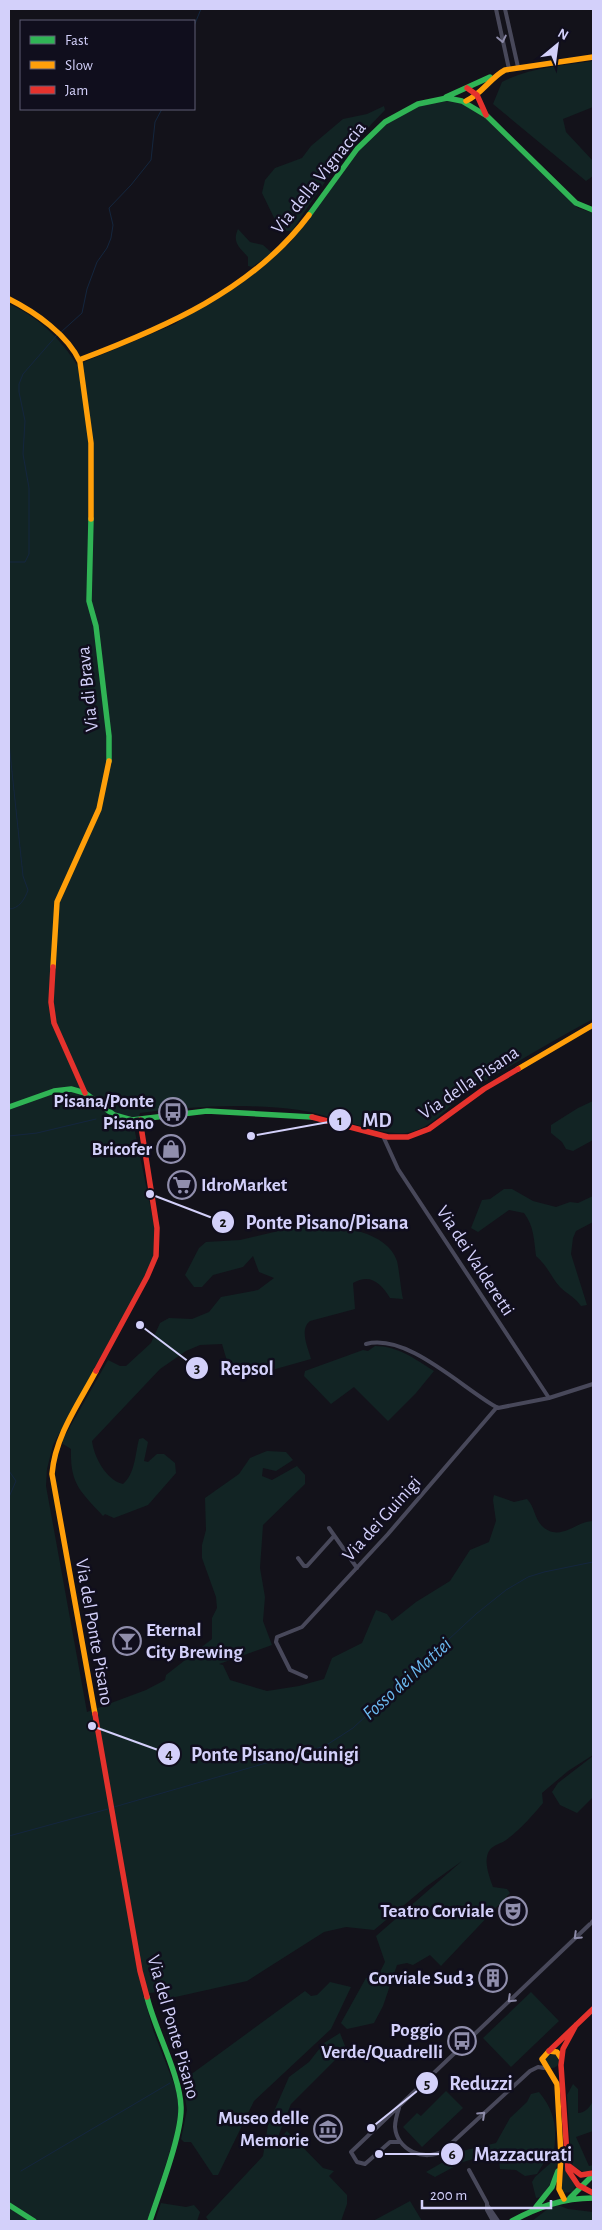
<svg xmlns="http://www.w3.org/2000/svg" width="602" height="2230" viewBox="0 0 602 2230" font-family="'Alegreya Sans',sans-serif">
<rect width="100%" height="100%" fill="#13121a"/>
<path fill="#122424" d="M593,61V107L563,119L566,132L593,161V176L586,181L493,104L502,82C531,67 561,66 593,61Z
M448,99L460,101L477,110L578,208L593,213V1019C552,1041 512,1065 472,1089C449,1103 434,1129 406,1133C379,1136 329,1114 299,1110C245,1103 193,1106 140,1113L135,1132L155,1229L154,1256L147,1273L53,1445L47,1469L46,1486L87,1712L146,1690L165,1680L166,1675L212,1639V1618L217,1608L216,1597L202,1558V1545L206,1530L205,1498L239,1474L250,1458L267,1451L286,1452L293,1460L276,1471L263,1468L262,1476L272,1480L297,1466L305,1475V1484L263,1525L260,1568L265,1597L263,1621L272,1645L219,1664L223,1665L230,1680L267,1691L299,1686L324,1679L332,1658L362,1643L376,1610L387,1614L392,1621L416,1602L450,1581L470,1550L489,1542L496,1521L493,1500L494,1495L514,1502L527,1499C535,1507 534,1518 542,1526C560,1543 576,1521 593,1521V1755L568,1771L542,1793L543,1803C532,1816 520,1830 506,1840C499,1845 489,1845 487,1857C485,1865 490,1879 493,1887L507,1889L510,1893L441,1966L430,1955L413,1965L407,1963L397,1965L383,2006L374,2023L347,2029L341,2023L366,1978L379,1974L385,1962L376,1936L462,1861L427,1886L374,1930L346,1927L324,1932L247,1981L171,1998L160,1992L149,1993L141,1986L153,2030L176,2089L179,2110L174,2138L148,2221H9V304C36,315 62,340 77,365L175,324L289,244L358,151L378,131L406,109Z
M384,106L385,110C349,146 320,188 292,231H284L279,228L262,193L265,180L275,168L302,158L311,146L343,119L367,114Z
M238,229L250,242L263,245L272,253L252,267L248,266V257C239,247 232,242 238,229Z
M593,1101V1140L573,1151L566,1149L562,1142L551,1133V1125L578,1108Z
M504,1189H512L533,1201L556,1207L570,1202L578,1203L593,1196V1222L576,1231L573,1238L571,1254L587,1305L581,1306C575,1297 567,1294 560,1287C551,1277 547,1265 536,1256C534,1240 534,1226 524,1213L509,1210L478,1232L471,1228L482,1200L490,1199Z
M304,1225C331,1224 387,1229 397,1261C399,1269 401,1290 403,1299L390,1298C381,1283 370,1273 353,1283L355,1309L310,1321C299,1330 308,1347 311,1359L272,1370L256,1371L227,1361L222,1344L200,1345L186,1351L160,1369L92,1441C94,1457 106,1480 123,1484C135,1474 135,1455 139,1439L143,1438L148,1442L144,1461L148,1462L157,1454H164L175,1463L176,1473L148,1505L114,1518L105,1514L103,1516C80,1491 70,1484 71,1449L63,1444L62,1441L108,1360L120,1366H126L151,1343L160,1323L169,1318L192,1319L209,1312L221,1297L258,1290L274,1278L259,1272L253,1256L243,1267L213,1275L202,1287H194L185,1275L199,1248L206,1242L240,1240Z
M375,1346C398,1346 415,1359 434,1371L416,1393L388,1421L354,1387L331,1404L304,1376L305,1371L363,1350L368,1351Z
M593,1756V1797L577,1813L560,1805L552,1792L558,1783Z
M330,1982L351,1987L331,2029L254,2101L218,2175H213L191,2142H184L181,2139L187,2110L182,2081L305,1991L311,1996L317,1995Z
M531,1992L559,2021L511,2067L483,2038Z
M340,2033L345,2046L335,2060L291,2104L276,2142L287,2131L323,2168L334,2171L329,2176L347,2195V2204L341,2221H209L206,2217L263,2156L268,2125L289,2077L309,2062L324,2043Z
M545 2061a7 7 0 1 1 14 0a7 7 0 1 1-14 0Z
M573,2084L578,2089V2113C585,2113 590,2107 593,2101V2131L576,2137L589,2166L593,2165V2169L585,2173L573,2166L571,2160L567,2095Z
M446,2091L463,2108L422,2147L403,2127L417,2113L421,2116Z
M539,2092C555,2112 557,2127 554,2151L548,2156L537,2174L525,2176L516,2170L500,2169L498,2152L463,2162L435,2177L426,2172L462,2151L496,2143L510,2118L527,2102L531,2094Z
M555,2159L558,2161L554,2177L542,2197L536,2198L532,2182L535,2177Z
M564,2165L575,2186L573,2192L562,2193L561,2186Z
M410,2201L422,2221H373Z
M161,2203L186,2207L194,2205L200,2212L197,2221H155Z
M558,2205L568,2209L593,2212V2221H532L549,2208Z"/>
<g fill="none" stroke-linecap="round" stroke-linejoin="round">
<path stroke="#14263e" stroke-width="1" d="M194,26L201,9
M60,333L82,313L87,289L97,262L107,248L111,238L113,225L109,208L131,185L151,160L155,122L162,109
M9,562H25L29,554V488L23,454L25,421L19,392V384L23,374L57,335
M9,743L23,876L28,890C25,899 19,909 9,909
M9,1136L37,1133L96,1119
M9,1471L16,1481L9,1497
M114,1807L325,1746L353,1728L476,1614L506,1590L528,1577L544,1572L593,1562
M9,1836L108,1809
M21,2171L170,2083"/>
<path stroke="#48485a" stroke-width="4" d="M496,9L509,69
M505,9L518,67
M383,1136L398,1169L549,1398
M366,1344C408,1333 463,1389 498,1408L549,1398L593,1384
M329,1528L357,1568
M298,1558L304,1566H307L334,1536
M306,1677L290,1670L276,1642L277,1637L302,1627L388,1534L497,1407
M592,1922L593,1921
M399,2108C397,2114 395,2120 395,2127C397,2150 424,2162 443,2151L530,2071L538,2067L544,2068
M400,2142H390L365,2164L357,2162L351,2152L590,1924
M469,2170L487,2203V2210L493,2221
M487,2205L498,2221"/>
<path stroke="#30b455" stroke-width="5.5" d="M446,97L490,77
M309,215L357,149L385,122L418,104L447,98L462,101L487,116L576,203L593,210
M91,519L89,601L96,626L109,736V761
M9,1107L54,1091L71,1089L85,1093L114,1115L132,1120L207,1111L312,1117
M147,1997C155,2030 180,2075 181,2107C182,2134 159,2193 150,2221
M570,2198L593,2175
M9,2205L34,2221
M536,2207L552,2187L558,2171
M512,2221C538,2207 563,2198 593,2198"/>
<path stroke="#ff9f0a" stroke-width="5.5" d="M466,101C482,94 490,78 505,70L593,57
M9,299C35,312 68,335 80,362L91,443V519
M79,360C164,328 253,290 309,215
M53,967L57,902L99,809L109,761
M518,1069L593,1025
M95,1714L52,1474C55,1436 79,1403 96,1371
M561,2058L557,2052L549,2051L542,2059L557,2084L561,2156L559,2189L564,2199"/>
<path stroke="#e5322d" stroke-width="5.5" d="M467,88L477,95L486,115
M53,967L51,1002L54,1023L85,1093
M312,1117L388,1137H408L429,1129L484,1089L518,1069
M96,1371L147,1277L156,1256L157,1228L140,1120
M95,1714L140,1971L147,1997
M576,2025L563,2049L561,2065L568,2170L578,2185L593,2193
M549,2051L593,2009
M569,2166L581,2175L593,2173"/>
</g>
<defs><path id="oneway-chevron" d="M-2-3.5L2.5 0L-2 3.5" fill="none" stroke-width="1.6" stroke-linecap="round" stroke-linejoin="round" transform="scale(1.25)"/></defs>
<g stroke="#8e8caa">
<use href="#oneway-chevron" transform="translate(502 39) rotate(78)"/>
<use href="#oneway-chevron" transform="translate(577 1936) rotate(136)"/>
<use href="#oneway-chevron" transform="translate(511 1999) rotate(136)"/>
<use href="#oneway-chevron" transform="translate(482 2115) rotate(-43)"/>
</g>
<defs>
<symbol id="bus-ring" viewBox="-11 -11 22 22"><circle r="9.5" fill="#100e1d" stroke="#908eac" stroke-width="1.5"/><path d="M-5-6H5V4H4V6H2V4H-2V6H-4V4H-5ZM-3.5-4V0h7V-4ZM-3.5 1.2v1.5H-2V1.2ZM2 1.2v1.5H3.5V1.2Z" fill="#908eac"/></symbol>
<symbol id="shop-ring" viewBox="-11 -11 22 22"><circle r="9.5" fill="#100e1d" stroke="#908eac" stroke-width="1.5"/><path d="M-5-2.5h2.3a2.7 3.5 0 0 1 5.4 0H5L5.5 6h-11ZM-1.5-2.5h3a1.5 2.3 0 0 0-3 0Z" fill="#908eac"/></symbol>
<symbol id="supermarket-ring" viewBox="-11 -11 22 22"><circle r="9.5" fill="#100e1d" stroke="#908eac" stroke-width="1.5"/><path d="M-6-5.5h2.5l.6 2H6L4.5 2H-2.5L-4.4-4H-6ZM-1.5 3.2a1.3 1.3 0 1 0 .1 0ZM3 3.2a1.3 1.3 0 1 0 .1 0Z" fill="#908eac"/></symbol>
<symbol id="bar-ring" viewBox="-11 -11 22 22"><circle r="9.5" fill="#100e1d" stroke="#908eac" stroke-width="1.5"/><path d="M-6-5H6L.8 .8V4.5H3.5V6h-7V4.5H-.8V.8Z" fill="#908eac"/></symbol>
<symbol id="theatre-ring" viewBox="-11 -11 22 22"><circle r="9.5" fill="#100e1d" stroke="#908eac" stroke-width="1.5"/><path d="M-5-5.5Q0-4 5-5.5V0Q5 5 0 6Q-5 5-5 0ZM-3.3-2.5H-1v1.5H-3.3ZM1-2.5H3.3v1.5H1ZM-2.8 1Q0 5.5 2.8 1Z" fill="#908eac"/></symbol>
<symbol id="building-ring" viewBox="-11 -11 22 22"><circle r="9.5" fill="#100e1d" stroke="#908eac" stroke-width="1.5"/><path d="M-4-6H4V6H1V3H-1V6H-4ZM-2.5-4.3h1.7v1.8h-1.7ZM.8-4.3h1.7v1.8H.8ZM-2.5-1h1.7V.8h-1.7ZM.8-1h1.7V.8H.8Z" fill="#908eac"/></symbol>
<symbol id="museum-ring" viewBox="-11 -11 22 22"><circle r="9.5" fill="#100e1d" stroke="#908eac" stroke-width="1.5"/><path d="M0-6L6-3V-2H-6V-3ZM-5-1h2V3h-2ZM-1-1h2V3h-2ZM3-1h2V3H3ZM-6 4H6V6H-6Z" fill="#908eac"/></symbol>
</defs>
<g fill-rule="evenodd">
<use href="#bus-ring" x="157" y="1096" width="32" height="32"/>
<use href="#shop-ring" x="155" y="1133" width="32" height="32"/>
<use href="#supermarket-ring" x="166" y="1169" width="32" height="32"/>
<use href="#bar-ring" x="111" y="1625" width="32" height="32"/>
<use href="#theatre-ring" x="497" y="1895" width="32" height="32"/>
<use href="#building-ring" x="477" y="1962" width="32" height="32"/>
<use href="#bus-ring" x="446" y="2025" width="32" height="32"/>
<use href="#museum-ring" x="312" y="2113" width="32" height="32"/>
</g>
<g text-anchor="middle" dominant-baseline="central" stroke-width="5" stroke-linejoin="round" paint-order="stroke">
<g font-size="19" fill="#d3d0fa" stroke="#100e1d">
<text transform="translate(319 178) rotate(-51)">Via della Vignaccia</text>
<text transform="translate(88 689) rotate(-96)">Via di Brava</text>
<text transform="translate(469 1083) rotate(-34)">Via della Pisana</text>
<text transform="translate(475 1261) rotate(57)">Via dei Valderetti</text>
<text transform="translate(382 1519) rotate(-48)">Via dei Guinigi</text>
<text transform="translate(94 1632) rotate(80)">Via del Ponte Pisano</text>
<text transform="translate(173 2027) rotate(74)">Via del Ponte Pisano</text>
</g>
<g font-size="19" font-weight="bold" fill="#d3d0fa" stroke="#100e1d" text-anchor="end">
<text x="154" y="1101">Pisana/Ponte<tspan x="154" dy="22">Pisano</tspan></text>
<text x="152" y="1149">Bricofer</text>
<text x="201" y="1185" text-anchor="start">IdroMarket</text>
<text x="146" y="1630" text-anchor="start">Eternal<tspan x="146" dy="22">City Brewing</tspan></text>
<text x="494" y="1911">Teatro Corviale</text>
<text x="474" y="1978">Corviale Sud 3</text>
<text x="443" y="2030">Poggio<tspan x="443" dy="22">Verde/Quadrelli</tspan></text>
<text x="309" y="2118">Museo delle<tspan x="309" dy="22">Memorie</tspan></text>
</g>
<g font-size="20" font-style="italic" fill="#6ab8ee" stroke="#100e1d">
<text transform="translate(407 1679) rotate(-42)">Fosso dei Mattei</text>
</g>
</g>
<path fill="none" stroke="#d3d0fa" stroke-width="2" d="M251 1136L340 1120M150 1194L223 1222M140 1325L197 1368M92 1726L169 1754M371 2128L427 2083M379 2154L452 2154"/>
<g fill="#d3d0fa" stroke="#100e1d" stroke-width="2">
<circle cx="251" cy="1136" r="5"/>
<circle cx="150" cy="1194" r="5"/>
<circle cx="140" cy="1325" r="5"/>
<circle cx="92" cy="1726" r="5"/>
<circle cx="371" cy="2128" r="5"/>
<circle cx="379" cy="2154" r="5"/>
<circle cx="340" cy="1120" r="12"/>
<circle cx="223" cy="1222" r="12"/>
<circle cx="197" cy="1368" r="12"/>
<circle cx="169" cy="1754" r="12"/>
<circle cx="427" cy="2083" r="12"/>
<circle cx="452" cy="2154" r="12"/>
</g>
<g font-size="15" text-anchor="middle" font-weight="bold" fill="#111">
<text x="340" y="1125">1</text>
<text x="223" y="1227">2</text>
<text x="197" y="1373">3</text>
<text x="169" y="1759">4</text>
<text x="427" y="2089">5</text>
<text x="452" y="2159">6</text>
</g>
<g font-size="20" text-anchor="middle" font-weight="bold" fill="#d3d0fa" stroke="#100e1d" stroke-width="5" stroke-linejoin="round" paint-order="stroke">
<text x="377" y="1127">MD</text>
<text x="327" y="1229">Ponte Pisano/Pisana</text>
<text x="247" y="1375">Repsol</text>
<text x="275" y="1761">Ponte Pisano/Guinigi</text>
<text x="481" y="2090">Reduzzi</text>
<text x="523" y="2161">Mazzacurati</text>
</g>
<rect width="602" height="2230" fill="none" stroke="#d3d0fa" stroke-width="20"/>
<rect x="20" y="20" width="175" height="90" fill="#100e1d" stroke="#5e5c75"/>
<rect x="30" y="36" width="25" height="8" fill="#30b455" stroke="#5e5c75"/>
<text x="65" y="45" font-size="15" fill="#d3d0fa">Fast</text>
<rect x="30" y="61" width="25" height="8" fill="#ff9f0a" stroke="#5e5c75"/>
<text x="65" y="70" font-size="15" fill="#d3d0fa">Slow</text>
<rect x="30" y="86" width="25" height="8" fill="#e5322d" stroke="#5e5c75"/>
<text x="65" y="95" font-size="15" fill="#d3d0fa">Jam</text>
<g transform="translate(557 45) rotate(29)" stroke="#100e1d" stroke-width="4" paint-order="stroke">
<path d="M0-4L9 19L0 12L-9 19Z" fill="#d3d0fa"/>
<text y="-8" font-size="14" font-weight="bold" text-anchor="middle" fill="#d3d0fa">N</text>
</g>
<path d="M422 2200v8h129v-8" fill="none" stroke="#d3d0fa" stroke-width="2.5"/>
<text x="430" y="2200" font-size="15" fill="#d3d0fa" stroke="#100e1d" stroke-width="4" paint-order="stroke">200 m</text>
</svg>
